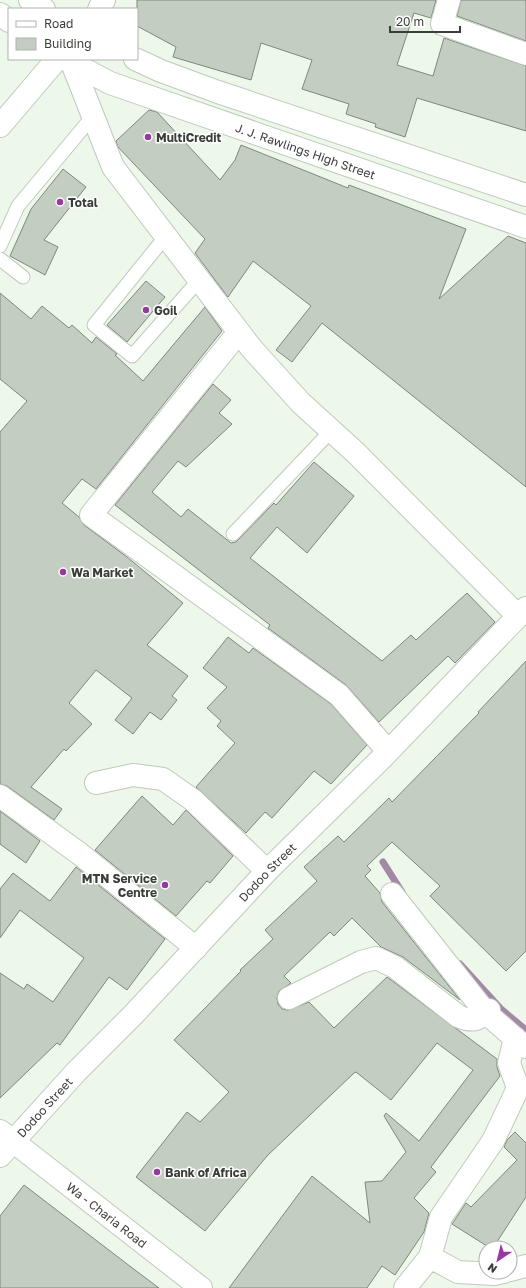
<svg xmlns="http://www.w3.org/2000/svg" width="526" height="1288" viewBox="0 0 526 1288" font-family="'Golos Text',sans-serif">
<rect width="100%" height="100%" fill="#edf8ea"/>
<g fill="none" stroke-linecap="round" stroke-linejoin="round">
<path stroke="#a489a6" stroke-width="7" d="M383,862L402,892
M460,964L502,1010L526,1030"/>
</g>
<path fill="#c3cdc1" stroke="#7e887c" d="M137,0H436L431,18L414,13L397,65L433,76L444,38L526,66V131L417,98L405,137L375,127L376,124L346,114L349,104L302,89L312,60L261,43L251,80L173,57L176,47L137,26Z
M461,0H526V41L457,16Z
M149,110L157,112L220,180L235,160L241,145L348,188L349,185L466,229L439,299L508,236L526,243V487L322,323L292,362L276,350L311,306L253,261L228,297L227,296L195,253L205,239L118,147L116,141Z
M63,169L86,187L44,240L58,247L45,275L10,256L31,209Z
M146,281L165,297L127,342L107,325Z
M0,293L31,319L42,306L69,328L72,325L92,343L96,337L117,354L115,355L143,381L205,307L222,331L96,489L82,479L62,503L79,517L84,525L127,557L183,603L147,645L188,676L172,696L177,700L161,720L150,712L133,734L115,720L132,698L96,670L69,703L92,724L66,751L64,749L31,787L62,809L54,820L7,786L0,784V432L27,401L0,379Z
M213,384L231,400L219,413L232,424L186,467L178,461L152,492L181,517L188,509L231,543L236,542L274,503L276,505L314,462L354,496L307,553L277,527L250,558L382,661L411,635L416,640L467,593L495,622L455,663L448,656L379,722L346,685L268,628L270,625L115,505Z
M228,637L249,653L253,648L331,704L367,745L331,784L314,771L272,818L265,812L246,833L196,787L235,743L217,726L221,721L207,708L227,687L203,668Z
M526,661V951L506,971L430,896L440,886L392,842L367,866L371,870L365,876L380,893L382,902L460,1000L403,957L381,947L352,918L334,936L330,932L284,976L291,983L279,991L277,998L278,1004L282,1009L288,1010L309,1002L334,1028L387,977L497,1059V1067L500,1076L431,1167L436,1172L414,1198L429,1213L424,1232L395,1275L382,1266L367,1288H229L312,1176L370,1223L365,1182L382,1181L406,1152L384,1116L386,1113L419,1141L473,1070L437,1043L391,1100L356,1072L354,1073L267,1156L205,1231L136,1177L187,1112L200,1122L229,1092L174,1040L241,971L240,970L273,939L265,930L317,881L304,867L338,836L344,842L389,798L392,802L479,713L478,712Z
M142,796L173,825L186,810L233,856L210,883L207,881L176,916L95,850Z
M0,811L40,841L26,863L0,844Z
M76,867L165,939L127,990L109,977L60,1045L57,1043L0,1098V973L24,989L27,984L53,1002L84,958L20,910L0,938V889L13,873L50,901Z
M515,1132L526,1143V1197L493,1248H490L452,1224L466,1203L471,1207L517,1160L504,1147L507,1140Z
M24,1185L131,1267L159,1288H0V1216Z"/>
<g fill="none" stroke-linecap="round" stroke-linejoin="round">
<defs>
<path id="service" d="M166,236L94,325L132,356L199,280
M0,246L18,206L93,116
M0,259L23,277
M233,534L331,431"/>
<path id="minor" d="M449,0L442,24L526,54
M99,9L104,0
M72,63L113,167L252,349L301,403L356,453L518,616
M0,126L57,59
M239,332L91,515L339,695L388,751
M96,783L133,775L163,779L193,800L267,871
M0,796L80,854L196,948
M392,894L486,1013L525,1047
M289,998L361,962L376,958L395,967L458,1016C471,1022 478,1021 489,1010
M0,1131L14,1142
M430,1257L458,1272L494,1274L504,1272
M510,1270L526,1266
M405,1288L430,1257L441,1217L493,1141L518,1088L509,1063L515,1038"/>
<g id="tertiary">
<path id="s1" d="M14,1142L201,1288"/>
<path id="s2" d="M0,1156L76,1072L133,1015L267,871L382,758L526,608"/>
</g>
<g id="primary">
<path d="M30,0L44,9"/>
<path d="M0,14L9,21"/>
<path id="s3" d="M65,59L110,83L526,227"/>
<path d="M135,59L161,71L218,92L526,195"/>
</g>
</defs>
<use href="#service" stroke="#bfc9bc" stroke-width="15"/>
<use href="#minor" stroke="#bfc9bc" stroke-width="24"/>
<use href="#tertiary" stroke="#bfc9bc" stroke-width="24"/>
<use href="#primary" stroke="#bfc9bc" stroke-width="24"/>
<use href="#service" stroke="#fff" stroke-width="13"/>
<use href="#minor" stroke="#fff" stroke-width="22"/>
<use href="#tertiary" stroke="#fff" stroke-width="22"/>
<use href="#primary" stroke="#fff" stroke-width="22"/>
</g>
<g fill="#9838a1" stroke="#fff" stroke-width="1.5">
<circle cx="148" cy="137" r="4"/>
<circle cx="60" cy="202" r="4"/>
<circle cx="146" cy="310" r="4"/>
<circle cx="63" cy="572" r="4"/>
<circle cx="165" cy="885" r="4"/>
<circle cx="157" cy="1172" r="4"/>
</g>
<g text-anchor="middle" dominant-baseline="central" stroke-width="3" stroke-linejoin="round" paint-order="stroke">
<g font-size="12" font-weight="bold" fill="#3a3e39" stroke="#fff" text-anchor="start">
<text x="156" y="137">MultiCredit</text>
<text x="68" y="202">Total</text>
<text x="154" y="310">Goil</text>
<text x="71" y="572">Wa Market</text>
<text x="157" y="878" text-anchor="end">MTN Service<tspan x="157" dy="14">Centre</tspan></text>
<text x="165" y="1172">Bank of Africa</text>
</g>
<g font-size="12" fill="#3a3e39" stroke="#fff">
<text stroke="none"><textPath href="#s3" startOffset="258">J. J. Rawlings High Street</textPath></text>
<text stroke="none"><textPath href="#s2" startOffset="390">Dodoo Street</textPath></text>
<text stroke="none"><textPath href="#s2" startOffset="66">Dodoo Street</textPath></text>
<text stroke="none"><textPath href="#s1" startOffset="118">Wa - Charia Road</textPath></text>
</g>
</g>
<rect x="8" y="8" width="130" height="52" fill="#ffffff" stroke="#b0b2b0"/>
<rect x="16" y="21" width="20" height="6" fill="#ffffff" stroke="#b0b2b0"/>
<text x="44" y="28" font-size="12" fill="#3a3e39">Road</text>
<rect x="16" y="38" width="20" height="12" fill="#c3cdc1" stroke="#b0b2b0"/>
<text x="44" y="48" font-size="12" fill="#3a3e39">Building</text>
<g transform="translate(498 1260) rotate(215)"><circle r="19" fill="#ffffff" stroke="#b0b2b0"/>
<path d="M0-3L7 15L0 10L-7 15Z" fill="#9838a1"/>
<text y="-6" font-size="11" font-weight="bold" text-anchor="middle" fill="#3a3e39">N</text>
</g>
<path d="M390 26v6h70v-6" fill="none" stroke="#3a3e39" stroke-width="2"/>
<text x="396" y="26" font-size="12" fill="#3a3e39" stroke="#ffffff" stroke-width="3" paint-order="stroke">20 m</text>
</svg>
